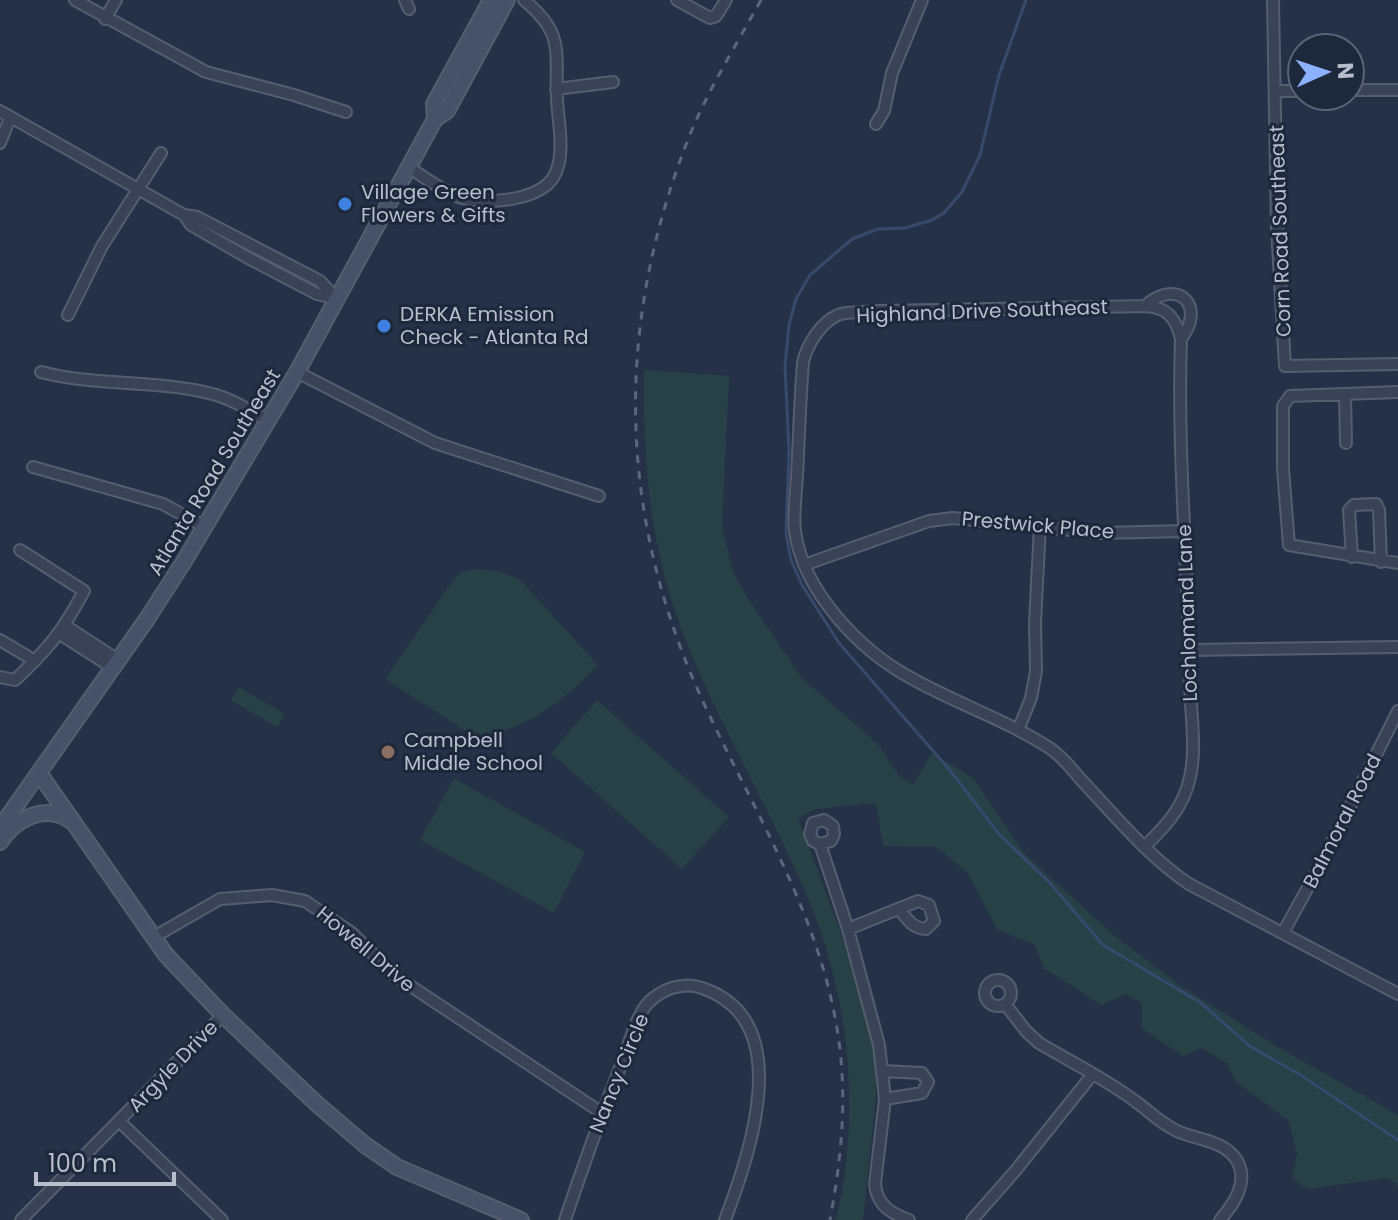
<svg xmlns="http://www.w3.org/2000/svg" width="1398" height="1220" viewBox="0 0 1398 1220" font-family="Poppins,sans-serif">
<rect width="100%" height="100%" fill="#253146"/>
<path fill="#274147" d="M644,370L729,376L722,526L733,572L745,594L801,677L877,743L899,776L913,784L932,753L973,778L1025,854L1115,936L1181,986L1276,1046L1398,1115V1186L1388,1178L1307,1189L1292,1177L1297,1154L1288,1120L1235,1081L1227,1063L1201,1048L1183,1056L1142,1029V1003L1126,994L1101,1005L1044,968L1034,944L997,930L968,873L936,847L883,846L876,803L816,809L798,818L842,936L863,1004L875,1060L876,1097L863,1220H836C862,1111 849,991 804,889C764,798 712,713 678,620C649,542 643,453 644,370Z
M475,569L500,571L520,580L598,665C562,703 527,730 475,737L385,679L454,579L460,573Z
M239,687L285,714L277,727L231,700Z
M597,700L729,817L682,869L551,753Z
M454,778L585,852L554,913L420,840Z"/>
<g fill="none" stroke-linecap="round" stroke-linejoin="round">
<path stroke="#374a6e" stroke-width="3" d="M1026,0L999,75L980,155L962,192L944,213L932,220L905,228L878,229L852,239L810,275L796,299L789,325L785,367L789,450L786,533L791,560L802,585L839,643L948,768L999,834L1049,882L1103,945L1201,1003L1251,1047L1299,1074L1398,1140"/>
<defs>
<path id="street" d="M75,0L206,72L294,95L346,112
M405,0L409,9
M677,0L710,18L716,16L726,0
M1273,0L1277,229L1285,366L1398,364
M105,19L116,0
M556,89L613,82
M1350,90H1398
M1277,91H1302
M0,111L184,215L197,217L320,281L336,298
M876,124L884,111L892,73L922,0
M0,143L10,118
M409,167C423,177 446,193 462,198C487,205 545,201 556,172C565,151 558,121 557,99C555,50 565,34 524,0
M184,215L191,225L248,258L317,294L335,298
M1145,306C1177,277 1207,305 1181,339
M68,315L102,246L161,153
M41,372C98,387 159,379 216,395C234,400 251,411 267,420
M297,372L435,443L599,496
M1398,392L1290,396L1283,406V469L1289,545L1398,563
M1345,395L1346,443
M33,467L163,504L205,527
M1352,557L1349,510L1354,505L1376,504L1379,510L1381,562
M804,565L929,521L953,518L1100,533L1184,531
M66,626L118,660
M60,634L113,668
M0,640L35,661
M1190,650L1398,647
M0,677L15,680C49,648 62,632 84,591L20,550
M1019,728L1031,698L1036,671L1035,623L1040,525
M820,844L831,841L834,834L833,826L824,820L813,823L810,834L813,841L820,844L848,929L879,1045L885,1099L875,1184C877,1205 890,1213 909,1220
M1144,847C1165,827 1184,807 1190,777C1197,746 1190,712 1190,680C1188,566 1177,452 1181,339C1176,318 1167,307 1145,306L878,311C866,313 849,311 838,315C821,322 807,345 803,362C800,400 799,438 797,476C796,494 793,514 795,531C803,591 859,650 911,678C957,704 1007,720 1051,749C1064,758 1074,772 1085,784C1118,819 1149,857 1189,884L1398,994
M848,929L918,901L929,905L934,921L926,929C912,928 907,919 899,909
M1284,931L1324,858L1398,711
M154,937L220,899L272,895L305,901L352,933L394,975L602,1113
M985 993a13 13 0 1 1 26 0a13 13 0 1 1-26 0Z
M1005,1004L1026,1031L1039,1043C1071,1062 1106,1079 1135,1101C1149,1111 1159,1122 1175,1130C1194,1140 1222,1139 1236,1159C1250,1181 1234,1204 1220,1220
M883,1071L922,1073L928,1082L922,1093L885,1099
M119,1121L222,1220
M21,1220L223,1015
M565,1220C583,1166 602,1113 623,1060C630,1042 635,1019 647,1004C661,989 683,981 702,988C798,1020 749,1155 725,1220
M972,1220L1016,1170L1092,1075"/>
<path id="secondary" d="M435,119L434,104L491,0
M39,773L166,955L223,1015L317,1104L365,1145L397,1167L521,1220
M0,828L147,619L183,563L297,372L435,119L447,111L507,0
M0,842C16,818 46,803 71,821"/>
</defs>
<use href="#street" stroke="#555e6f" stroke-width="14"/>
<use href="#secondary" stroke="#555e6f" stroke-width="18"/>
<use href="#street" stroke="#394355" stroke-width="10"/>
<use href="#secondary" stroke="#475168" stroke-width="14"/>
<path stroke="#5b677c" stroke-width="3" stroke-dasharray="8 8" stroke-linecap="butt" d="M761,0C736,45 708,90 689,137C615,324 617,510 700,695C756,818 834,934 842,1073C845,1123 839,1171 830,1220"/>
</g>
<g fill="#3f7fe0" stroke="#1e283b" stroke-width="3">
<circle cx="345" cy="204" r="8"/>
<circle cx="384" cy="326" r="8"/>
</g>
<circle fill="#8d6e63" stroke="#1e283b" stroke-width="3" cx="388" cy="752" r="8"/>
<g text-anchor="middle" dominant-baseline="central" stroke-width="6" stroke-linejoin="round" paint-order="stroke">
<g font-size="20" fill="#b7bfce" stroke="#1e283b" text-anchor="start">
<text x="361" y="192">Village Green<tspan x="361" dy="23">Flowers &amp; Gifts</tspan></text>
<text x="400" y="314">DERKA Emission<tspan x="400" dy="23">Check - Atlanta Rd</tspan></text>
<text x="404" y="740">Campbell<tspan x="404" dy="23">Middle School</tspan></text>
</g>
<g font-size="20" fill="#b7bfce" stroke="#1e283b">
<text transform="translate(1280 231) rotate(-92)">Corn Road Southeast</text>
<text transform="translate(982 311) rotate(-2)">Highland Drive Southeast</text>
<text transform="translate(214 472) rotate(-59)">Atlanta Road Southeast</text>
<text transform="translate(1038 525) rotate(5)">Prestwick Place</text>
<text transform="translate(1187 613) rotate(-92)">Lochlomand Lane</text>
<text transform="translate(1342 821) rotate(-63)">Balmoral Road</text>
<text transform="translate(366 949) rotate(40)">Howell Drive</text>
<text transform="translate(173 1066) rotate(-46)">Argyle Drive</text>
<text transform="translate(619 1073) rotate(-68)">Nancy Circle</text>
</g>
</g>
<g transform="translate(1326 72) rotate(87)"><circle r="38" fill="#1e283b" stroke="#5b6476" stroke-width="2"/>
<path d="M0-6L14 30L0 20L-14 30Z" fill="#8bb1ff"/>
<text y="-12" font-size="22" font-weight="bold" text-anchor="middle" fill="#b7bfce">N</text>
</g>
<path d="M36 1172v12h138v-12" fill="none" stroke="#b7bfce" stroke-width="4"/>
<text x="48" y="1172" font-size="24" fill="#b7bfce" stroke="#1e283b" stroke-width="6" paint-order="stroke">100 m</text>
</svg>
